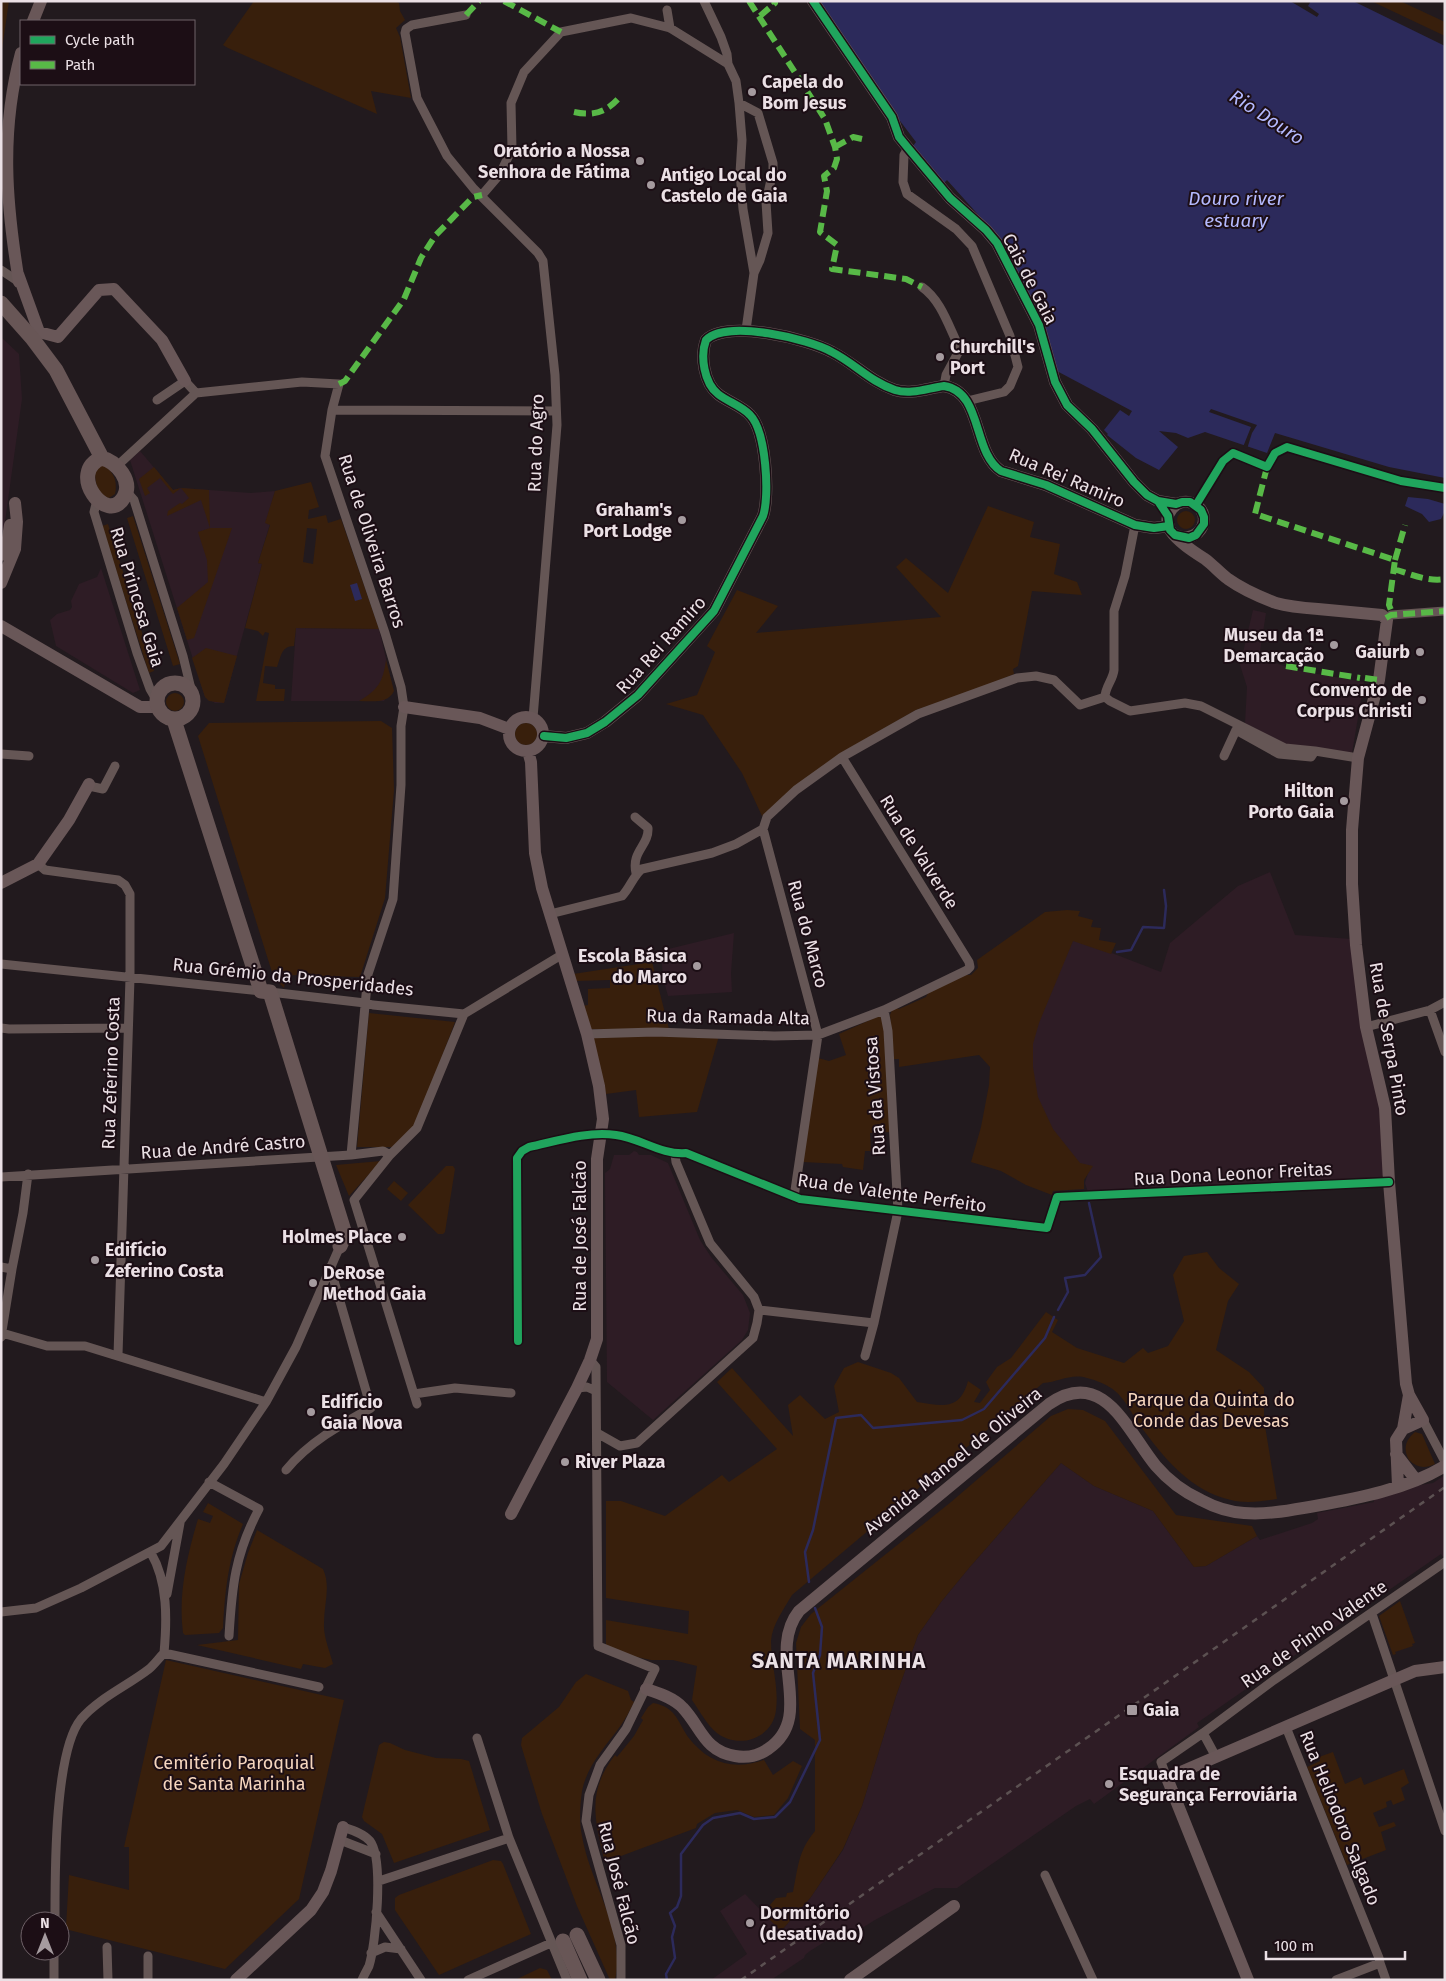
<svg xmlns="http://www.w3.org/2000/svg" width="1446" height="1981" viewBox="0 0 1446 1981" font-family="'Fira Sans',sans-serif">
<rect width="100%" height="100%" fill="#221a1e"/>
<path fill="#2e1c25" d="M1,337L19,354L22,399L4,529L1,533Z
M140,451L173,490L181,488L251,493L275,491L266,523L270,524L258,563L262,564L224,703H215L205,697L130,460Z
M101,568L140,690L133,693L56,646L50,620L57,614L70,610L72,607L71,601L79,584L97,577Z
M1253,610L1266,613L1259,658L1300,671L1364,682L1352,753L1283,744L1245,723L1247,687L1240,665Z
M296,628L379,629L393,688L384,701H291Z
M1270,872L1295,935L1352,939L1384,1117L1385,1173L1380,1179L1088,1192L1085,1183L1088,1173L1034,1115L1021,1059L1073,938L1161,972L1170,943L1238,886Z
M734,933L731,973L732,992L668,996L663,978L662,964L656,952Z
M634,1151L637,1152L639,1155H651L668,1163L700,1240L711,1257L743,1295L750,1313L748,1330L742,1340L653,1420L607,1382L605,1173L610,1169L614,1155H629Z
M1061,1463L1094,1486L1153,1511L1194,1567L1206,1566L1257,1536L1260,1540L1312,1523L1318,1519L1317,1513L1374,1502V1499L1420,1485L1433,1483L1445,1475V1555L1443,1557L1441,1554L1197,1723L1199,1727L1094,1804L1090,1799L1076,1806L957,1888H935L875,1920L851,1935L845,1929L810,1951L805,1955L804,1958L771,1980H711L747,1954L720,1911L745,1894L781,1931L811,1897L843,1850L862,1806L896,1696L918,1635L941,1602L969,1568Z"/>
<path fill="#381f0c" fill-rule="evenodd" d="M1,1H9L1,56Z
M254,1H394L399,3L400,11L405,20L396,28L400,37L411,98L371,91L377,114L228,48L223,45Z
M1371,1H1400L1445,22V36Z
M102,464C113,471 118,480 115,494L109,498C96,495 95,480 95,468Z
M154,467L173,490L181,488L209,490L210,528H232L194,638L187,640L177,608L208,582L207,560L198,532L210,528L201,500L167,516L168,511L180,503L182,504L189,498L181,488L173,494L160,478L147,488L150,493L145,496L139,479Z
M311,482L319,507L309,510L308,519L326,515L328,523L341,519L379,629L296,628L294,646C281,646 281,657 277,667L265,666L263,683L275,685V689H285L284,701H256L269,633L265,632L263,636L258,631L245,628L262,564L258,563L270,525L265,523L275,491ZM307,528L317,529L313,564L303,562Z
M988,506L1034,522L1030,537L1060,544L1054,574L1077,582L1082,595L1032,591L1018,666L1013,669L1014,674L983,687L916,710L850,748L804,781L762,816L742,773L703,715L666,704L697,695L715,652L707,646L737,590L778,606L756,633L941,617L896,567L906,558L948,593Z
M1177 520a9 9 0 1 1 18 0a9 9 0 1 1-18 0Z
M133,516L180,664L173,666L127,518Z
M108,524L154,671L149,673L102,526Z
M206,648L237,656L224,703L209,701L205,697L192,658Z
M386,660L394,691C388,704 372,701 359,701C378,690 383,682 386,660Z
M166 702a9 9 0 1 1 18 0a9 9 0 1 1-18 0Z
M381,721L392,728L394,790L385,898L360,977L286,975L284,988L274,978L271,969L198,736L209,723Z
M515 734a11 11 0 1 1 22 0a11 11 0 1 1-22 0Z
M1067,910L1080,911L1078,916L1093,920L1091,927L1101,928L1099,940L1116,943L1111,954L1073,941L1039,1023L1033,1044V1067L1038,1097L1053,1129L1080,1163L1093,1166L1084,1180V1189L1053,1191L1052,1195L1026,1185L1001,1171L971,1162L981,1127L989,1085L990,1067L979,1055L899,1067V1059H894L890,1015L892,1010L897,1008L899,1009L926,997L928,993L965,975H971L978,968L977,960L1045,912Z
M652,962L669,1029H589L582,1006L588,1005V989L610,988V980L575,981L573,974Z
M369,1013L455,1022L415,1127L392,1147H357Z
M881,1015L886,1030L891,1132L870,1133L871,1151H865L863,1170L843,1167L842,1164L803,1162L818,1058L829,1061L846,1055L839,1034Z
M634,1035L719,1036L697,1112L639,1117L636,1090L606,1094L592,1037Z
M381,1161L349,1196L336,1165Z
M446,1166H453L455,1169L445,1232L443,1234H438L408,1205Z
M394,1181L408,1193L401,1201L387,1189Z
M1207,1252L1219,1268L1239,1284L1228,1301L1216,1350L1249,1372L1264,1388V1420L1277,1499C1262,1501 1247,1504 1231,1500C1190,1491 1163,1457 1139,1424C1132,1414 1125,1399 1115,1391C1108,1385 1096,1380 1087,1378C1071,1373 1059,1382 1043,1383L792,1595C784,1609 772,1625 771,1641C771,1664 779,1687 776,1710C773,1738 739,1750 717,1733C707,1725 699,1710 692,1700L697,1666L673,1660H651L627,1655L606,1646V1620L688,1634L689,1611L606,1598V1501H621L665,1516L722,1475L729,1482L777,1449L717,1382L732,1368L793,1436L788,1405L800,1395L825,1419L839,1412L834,1386L844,1368L858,1362L891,1373L899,1378L917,1402C942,1406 960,1411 968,1381L981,1390L974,1402L980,1403L990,1390L986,1382L997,1367L1011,1358L1046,1312L1058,1320L1052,1332L1077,1348L1124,1363L1143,1348L1148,1353L1168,1346L1184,1321L1173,1275L1184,1256Z
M1068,1409L1083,1410L1105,1421L1176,1515L1252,1526L1257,1536L1206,1566L1194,1567L1153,1511L1094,1486L1061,1463L969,1568L941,1602L918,1635L896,1696L862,1806L843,1849L811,1897L781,1931L763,1913L776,1898L786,1897L787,1893L793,1892C798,1868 798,1851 815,1831V1740L800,1729L796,1643L801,1627L811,1614L951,1502L1051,1416Z
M1415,1432L1422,1434L1435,1464C1425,1469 1417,1468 1409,1460C1403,1450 1405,1440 1415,1432Z
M208,1503L243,1524C228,1559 225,1591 223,1628L219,1633L185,1635L183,1633C178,1594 187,1556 198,1519L210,1523L213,1516L203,1512Z
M257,1530L323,1569C331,1586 324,1604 324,1623C323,1636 330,1652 333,1664L325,1668L303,1664L301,1669L197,1645L238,1640L239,1584L248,1553Z
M1400,1601L1415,1643L1412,1644L1413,1646L1395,1652L1396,1654L1393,1655L1379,1616Z
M166,1660L344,1700L299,1899L225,1969L69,1930L66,1927L69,1875L129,1890V1847H124Z
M586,1674L628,1691L631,1700L634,1702C630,1710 626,1718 621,1725C606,1746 587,1765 582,1791C580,1805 579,1822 582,1836C590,1884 626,1931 615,1980H610L577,1906L542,1814L521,1745L522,1738L559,1707L576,1682Z
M653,1703C676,1707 677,1721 688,1737C708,1763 733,1771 764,1760L773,1775L793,1761L802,1766L788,1798L774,1815L754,1817L737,1810L715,1813L697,1824L696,1828L605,1862C595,1821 586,1792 615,1755L617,1757L634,1736L643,1720L641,1718L648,1707Z
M384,1742L390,1743L405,1750L436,1758L461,1759L469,1761L490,1830L394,1863L382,1834L364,1821L362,1817L379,1745Z
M1333,1752L1345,1784L1361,1777L1364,1785L1404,1769L1409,1783L1401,1788L1405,1800L1393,1805L1391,1800L1386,1802L1387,1807L1373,1813L1379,1827L1394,1822L1396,1826L1381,1832L1386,1850L1347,1865L1307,1767L1320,1761L1319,1757Z
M493,1860L501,1861L503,1864L531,1934L439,1975L395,1910V1898L399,1895Z
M540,1968L547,1970L552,1980H515Z"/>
<path fill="#2c2a5b" d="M818,1H1353L1445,46V478L1389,467L1275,433L1267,453L1205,432L1188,438L1176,433L1159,431L1178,447L1159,470L1136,458L1107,435L1108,434L1104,430L1120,410L1129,416L1132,411L1055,370L1000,239L947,180L944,183L913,146L916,142L894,113Z
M1408,497L1428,499L1445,504V511L1441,519L1429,522L1422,514L1405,506Z
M357,583L362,599L355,601L350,585Z"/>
<path fill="#221a1e" d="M1290,1H1311L1308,6L1319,14L1317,17Z
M1211,409L1257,425L1252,433L1247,449L1243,447L1251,427L1209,412Z"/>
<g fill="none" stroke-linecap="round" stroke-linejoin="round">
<path stroke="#2c2a5b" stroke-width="2.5" d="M1117,952L1131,950L1143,927L1164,928L1166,906L1164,890
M1058,1310L1068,1292L1065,1278L1085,1275L1101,1257L1089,1203
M809,1582L805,1552L813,1530L836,1418L861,1415L873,1428L962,1420L984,1409L1045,1338L1054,1317
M667,1980L666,1974L675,1958L672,1937L675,1926L670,1913L677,1907L681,1896V1854L703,1825L713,1818L740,1813L754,1819L775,1817L790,1802L820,1740L813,1673L820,1655L822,1627L815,1608"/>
<path stroke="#655655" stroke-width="9" d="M704,1L721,37L727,54L728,64L736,81L739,103L742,140L740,173L743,209L754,273L746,330
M667,10L670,28
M466,15L412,25L406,29L405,33L417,98L447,156L474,189L538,253L543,261L555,375L557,425L533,718
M739,103L758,113L773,163V171L766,202L768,233L760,260L754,273
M908,148L904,155L903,182L907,194L956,229L972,246L1010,336L1018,367L1010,386L1004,392L967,401
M482,195L500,174L512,149L511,103L524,72L561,32L631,18L670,28L728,64
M1,270L19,282
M922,287C942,301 949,328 960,349L946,375L944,386
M157,400L185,381L196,393
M332,410L556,411
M117,466L196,393L302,382L339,384L332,410L325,456L385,633L401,687L404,707L401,726V785L393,899L368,974L351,1155
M126,491L134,500L183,656L192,693
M97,500L94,512L137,653L150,689L157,701
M1386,618L1391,615L1445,611
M1105,697L1110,701L1130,711L1185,703L1201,706L1285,748L1315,751L1358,758
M1105,697C1105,687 1113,680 1114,670V611L1125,576L1135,525
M1,754L29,756
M1224,756L1236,730L1279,754L1311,757L1315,751
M89,786L103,789L115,766
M635,817L648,828C649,846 631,851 636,873
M763,829L818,1035L794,1197
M38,864L45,870L118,880L125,885L130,894V978L118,1355
M550,914L622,896C630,888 633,876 642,869L712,853L736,844L763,829L767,817L796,790L842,757L918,714L1017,678L1036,676L1054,680L1080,705L1105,697
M1,964L261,991
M270,992L365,1003L373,1005L464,1014L563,954
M1430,1010L1445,1052
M1366,1027L1430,1010L1445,1002
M1,1028L9,1029L128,1028
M587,1034L655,1032L774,1036L818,1035L884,1010L967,970L970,967L969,962L842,757
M675,1154L676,1162L710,1243L754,1297L759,1310L874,1323
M1,1177L351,1155L383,1151L390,1155
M354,1200L390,1155L417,1128L464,1014
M354,1200L417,1404
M1,1267L12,1269
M2,1333L47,1346H85L266,1402
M1,1337L12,1269L23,1213L28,1174
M518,1341L517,1158L522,1151L529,1147C557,1141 587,1131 616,1135C640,1138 661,1155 686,1153L800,1199L1047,1228L1057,1197L1389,1182
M865,1356L874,1323L898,1211L888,1031L884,1010
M590,1360L596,1367L598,1646L655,1669L626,1729L600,1765L589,1795L586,1821L621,1945V1980
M577,1388L587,1387L596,1391
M414,1394L455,1388L511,1393
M1423,1420L1444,1460
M597,1433L620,1446L637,1443L753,1338L757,1323L759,1310
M286,1470C309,1442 340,1425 371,1408L330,1267
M209,1482L259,1509C235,1554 232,1586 229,1636
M151,1553C168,1582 167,1620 164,1653
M167,1594L180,1523
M1,1612L36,1608L81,1588L161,1546L224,1464L266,1402L296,1347L340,1246
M1372,1614L1445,1831
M164,1653L319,1687
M1286,1727L1379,1958L1380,1963L1386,1980
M1203,1733L1274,1680L1445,1562
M477,1738L509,1838L567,1980
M1167,1778L1161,1762L1203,1733L1216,1757
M343,1827C352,1830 363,1833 370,1841C384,1859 376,1944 369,1966C367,1970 364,1975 362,1980
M340,1840L376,1854
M1045,1875L1093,1980
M379,1881L509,1838
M376,1912L421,1980
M55,1921C55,1876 54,1752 81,1719C99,1698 127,1686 149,1669C154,1665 159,1658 164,1653
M107,1947L108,1980
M371,1953L385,1947L401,1949
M148,1956V1980
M54,1980V1951
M468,1980L551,1943
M1336,1980L1380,1963"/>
<path stroke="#695758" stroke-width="12" d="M813,1L892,117L899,137L908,148L950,198L986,230L997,243L1039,325L1055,382L1067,405L1092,429L1134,482L1147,495L1158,501L1176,504
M33,21L41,1
M18,274L39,332L58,337L99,290L114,289L162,340L185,381
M19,282C6,203 0,131 21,53
M1175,535C1202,546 1215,512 1192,503C1177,497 1161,515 1170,530C1178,542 1194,552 1205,559C1213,565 1220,573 1228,579C1242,589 1260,597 1276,603C1290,607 1304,608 1318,609C1339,611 1361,613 1382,615L1387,620L1379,680L1358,758L1352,830V884L1356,945L1366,1027L1385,1108L1389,1182L1406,1384L1409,1395L1423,1420L1403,1429
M1,555L8,538L10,525
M1,583L15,549L17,522L15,503
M1,626L140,707H158
M404,707L480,718L509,729
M509 734a17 17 0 1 1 34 0a17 17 0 1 1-34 0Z
M544,736L566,738L587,733L605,722L638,695L714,611L763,516C770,496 766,431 750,415C742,406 728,402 718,394C704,383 700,356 706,340C727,319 809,339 832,352C854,363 871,382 895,390C911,395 928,388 944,386C983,392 972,452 1001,471L1046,485L1135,525L1154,528L1169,526
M1,883L38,864L69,820L89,784
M1396,1454L1416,1480
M1398,1486L1396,1440L1403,1429L1409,1395
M511,1514L577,1388L590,1360L597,1339V1159L603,1119L599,1086L587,1034L542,888L535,853L531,762L528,751
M646,1689C659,1693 674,1698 683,1708C701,1727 704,1751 735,1756C746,1758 758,1756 768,1749C817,1716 765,1654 799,1611L1049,1404C1104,1366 1128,1432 1156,1466C1168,1480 1184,1492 1201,1500C1214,1507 1229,1512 1244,1513C1268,1515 1291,1510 1315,1506C1359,1498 1407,1489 1445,1466
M236,1980L311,1910L323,1892L331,1871L343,1827
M850,1980L954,1906
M1248,1980L1167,1778L1394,1680L1415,1671L1445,1667"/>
<path stroke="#685656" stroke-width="15" d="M1,303L32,338L56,370L102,458
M102,458C117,462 133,481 124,497C107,527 66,472 102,458Z
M157 701a18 18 0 1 1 36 0a18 18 0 1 1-36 0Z
M174,720L261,991L270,992L345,1234L340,1246
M577,1935L598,1980
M563,1941L580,1980"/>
<path stroke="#5c5152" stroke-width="2.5" stroke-dasharray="6 6" stroke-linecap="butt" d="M741,1980L1445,1487"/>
<path stroke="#58b947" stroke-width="6" stroke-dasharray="12 6" stroke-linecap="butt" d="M504,1L561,32
M749,1L825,119L835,147L837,159L834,168L824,176L827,191L820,232L837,245L832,269L906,279L922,287
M466,15L479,1
M760,16L775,3L773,1
M574,112C592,116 605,113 618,99
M835,147L853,137L862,139
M339,384L345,381L404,299L421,258L435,236L473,197L482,195
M1267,467L1255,514L1395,560L1389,605L1393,615
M1395,560L1405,525
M1394,569C1410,574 1428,582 1445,579
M1386,618L1391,615L1445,611
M1286,666L1360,678
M1365,678L1379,680"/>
<defs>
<path id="cycleway" d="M813,1L892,117L899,137L908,148L950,198L986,230L997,243L1039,325L1055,382L1067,405L1092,429L1134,482L1147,495L1158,501L1176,504L1182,502H1190L1201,510L1204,517V524L1196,535L1189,538L1175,535L1170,530L1168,516L1158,501
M1196,505L1223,461L1233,453L1267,467L1275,453L1287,447L1401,481L1445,488
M544,736L566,738L587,733L605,722L638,695L714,611L763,516C770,496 766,431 750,415C742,406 728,402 718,394C704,383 700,356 706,340C727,319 809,339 832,352C854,363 871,382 895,390C911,395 928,388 944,386C983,392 972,452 1001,471L1046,485L1135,525L1154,528L1169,526
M518,1341L517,1158L522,1151L529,1147C557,1141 587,1131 616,1135C640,1138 661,1155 686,1153L800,1199L1047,1228L1057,1197L1389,1182"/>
</defs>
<use href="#cycleway" stroke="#1c0e15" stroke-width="11"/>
<use href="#cycleway" stroke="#20a55d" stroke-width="8"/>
</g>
<g fill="#a59b9f" stroke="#1c0e15" stroke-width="2">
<circle cx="752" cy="92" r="5"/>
<circle cx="640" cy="161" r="5"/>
<circle cx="651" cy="185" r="5"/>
<circle cx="940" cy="357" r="5"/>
<circle cx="682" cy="520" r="5"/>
<circle cx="1334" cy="645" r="5"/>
<circle cx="1420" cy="652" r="5"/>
<circle cx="1422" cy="700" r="5"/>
<circle cx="1344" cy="801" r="5"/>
<circle cx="697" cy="966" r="5"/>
<circle cx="402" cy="1237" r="5"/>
<circle cx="95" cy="1260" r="5"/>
<circle cx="313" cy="1283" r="5"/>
<circle cx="311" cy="1412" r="5"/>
<circle cx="565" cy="1462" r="5"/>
<rect x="1126" y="1704" width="12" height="12" rx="2.5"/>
<circle cx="1109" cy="1784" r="5"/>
<circle cx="750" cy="1923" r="5"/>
</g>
<g text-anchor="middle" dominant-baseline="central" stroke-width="4" stroke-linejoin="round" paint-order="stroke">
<g font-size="18" font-weight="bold" fill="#ebe0e5" stroke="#1c0e15" text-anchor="start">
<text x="762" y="82">Capela do<tspan x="762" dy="21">Bom Jesus</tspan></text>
<text x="630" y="151" text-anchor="end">Oratório a Nossa<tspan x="630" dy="21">Senhora de Fátima</tspan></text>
<text x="661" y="175">Antigo Local do<tspan x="661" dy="21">Castelo de Gaia</tspan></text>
<text x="950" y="347">Churchill's<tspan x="950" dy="21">Port</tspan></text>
<text x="672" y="510" text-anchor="end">Graham's<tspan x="672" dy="21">Port Lodge</tspan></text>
<text x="1324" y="635" text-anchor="end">Museu da 1ª<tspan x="1324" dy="21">Demarcação</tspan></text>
<text x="1410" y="652" text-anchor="end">Gaiurb</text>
<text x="1412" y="690" text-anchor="end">Convento de<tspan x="1412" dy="21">Corpus Christi</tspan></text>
<text x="1334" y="791" text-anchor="end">Hilton<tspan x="1334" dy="21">Porto Gaia</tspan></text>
<text x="687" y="956" text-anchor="end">Escola Básica<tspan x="687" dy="21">do Marco</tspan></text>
<text x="392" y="1237" text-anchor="end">Holmes Place</text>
<text x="105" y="1250">Edifício<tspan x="105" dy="21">Zeferino Costa</tspan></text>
<text x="323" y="1273">DeRose<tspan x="323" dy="21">Method Gaia</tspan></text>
<text x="321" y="1402">Edifício<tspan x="321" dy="21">Gaia Nova</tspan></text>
<text x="575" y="1462">River Plaza</text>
<text x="1143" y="1710">Gaia</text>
<text x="1119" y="1774">Esquadra de<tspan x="1119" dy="21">Segurança Ferroviária</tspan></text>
<text x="760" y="1913">Dormitório<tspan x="760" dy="21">(desativado)</tspan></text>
</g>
<g font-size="18" fill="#ebe0e5" stroke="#1c0e15">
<text transform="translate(1030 279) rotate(63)">Cais de Gaia</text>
<text transform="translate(536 443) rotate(-88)">Rua do Agro</text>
<text transform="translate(1067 478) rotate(23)">Rua Rei Ramiro</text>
<text transform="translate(372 541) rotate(72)">Rua de Oliveira Barros</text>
<text transform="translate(137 597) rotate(73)">Rua Princesa Gaia</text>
<text transform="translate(661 645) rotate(-48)">Rua Rei Ramiro</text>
<text transform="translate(919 852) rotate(58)">Rua de Valverde</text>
<text transform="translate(808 934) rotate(75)">Rua do Marco</text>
<text transform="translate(293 977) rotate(6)">Rua Grémio da Prosperidades</text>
<text transform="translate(728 1017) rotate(1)">Rua da Ramada Alta</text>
<text transform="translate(1389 1039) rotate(80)">Rua de Serpa Pinto</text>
<text transform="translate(111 1073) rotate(-88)">Rua Zeferino Costa</text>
<text transform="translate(875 1096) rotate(-94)">Rua da Vistosa</text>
<text transform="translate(223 1147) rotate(-4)">Rua de André Castro</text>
<text transform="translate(1233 1174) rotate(-3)">Rua Dona Leonor Freitas</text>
<text transform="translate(892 1193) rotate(8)">Rua de Valente Perfeito</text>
<text transform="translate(580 1236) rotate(-90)">Rua de José Falcão</text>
<text transform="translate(953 1461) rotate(-39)">Avenida Manoel de Oliveira</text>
<text transform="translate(1314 1634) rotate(-35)">Rua de Pinho Valente</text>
<text transform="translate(1340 1818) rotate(68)">Rua Heliodoro Salgado</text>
<text transform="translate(619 1883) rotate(76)">Rua José Falcão</text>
</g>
<g font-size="18" fill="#f6d6be" stroke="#1c0e15">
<text x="1211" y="1400">Parque da Quinta do<tspan x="1211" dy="21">Conde das Devesas</tspan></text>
<text x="234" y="1763">Cemitério Paroquial<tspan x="234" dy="21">de Santa Marinha</tspan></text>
</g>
<g font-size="19" font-style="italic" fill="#b4b9fe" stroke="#1c0e15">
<text transform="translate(1267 117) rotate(33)">Rio Douro</text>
<text x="1236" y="198">Douro river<tspan x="1236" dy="22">estuary</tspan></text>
</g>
<g font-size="22" font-weight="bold" letter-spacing="1" fill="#ebe0e5" stroke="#1c0e15">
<text x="839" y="1660">SANTA MARINHA</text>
</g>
</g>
<rect width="1446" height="1981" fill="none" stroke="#ebe0e5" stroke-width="5"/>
<rect x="20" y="20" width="175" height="65" fill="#1c0e15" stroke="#6f6268"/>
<rect x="30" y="36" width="25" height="8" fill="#20a55d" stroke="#6f6268"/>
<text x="65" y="45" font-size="15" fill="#ebe0e5">Cycle path</text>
<rect x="30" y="61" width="25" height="8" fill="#58b947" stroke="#6f6268"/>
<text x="65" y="70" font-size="15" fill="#ebe0e5">Path</text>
<g transform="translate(45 1936)"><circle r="24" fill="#1c0e15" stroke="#6f6268"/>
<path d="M0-4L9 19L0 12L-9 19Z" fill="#a59b9f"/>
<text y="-8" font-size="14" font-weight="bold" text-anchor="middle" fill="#ebe0e5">N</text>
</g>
<path d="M1266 1951v8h139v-8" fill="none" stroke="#ebe0e5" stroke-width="2.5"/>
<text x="1274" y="1951" font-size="15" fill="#ebe0e5" stroke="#1c0e15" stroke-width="4" paint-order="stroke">100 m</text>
</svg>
